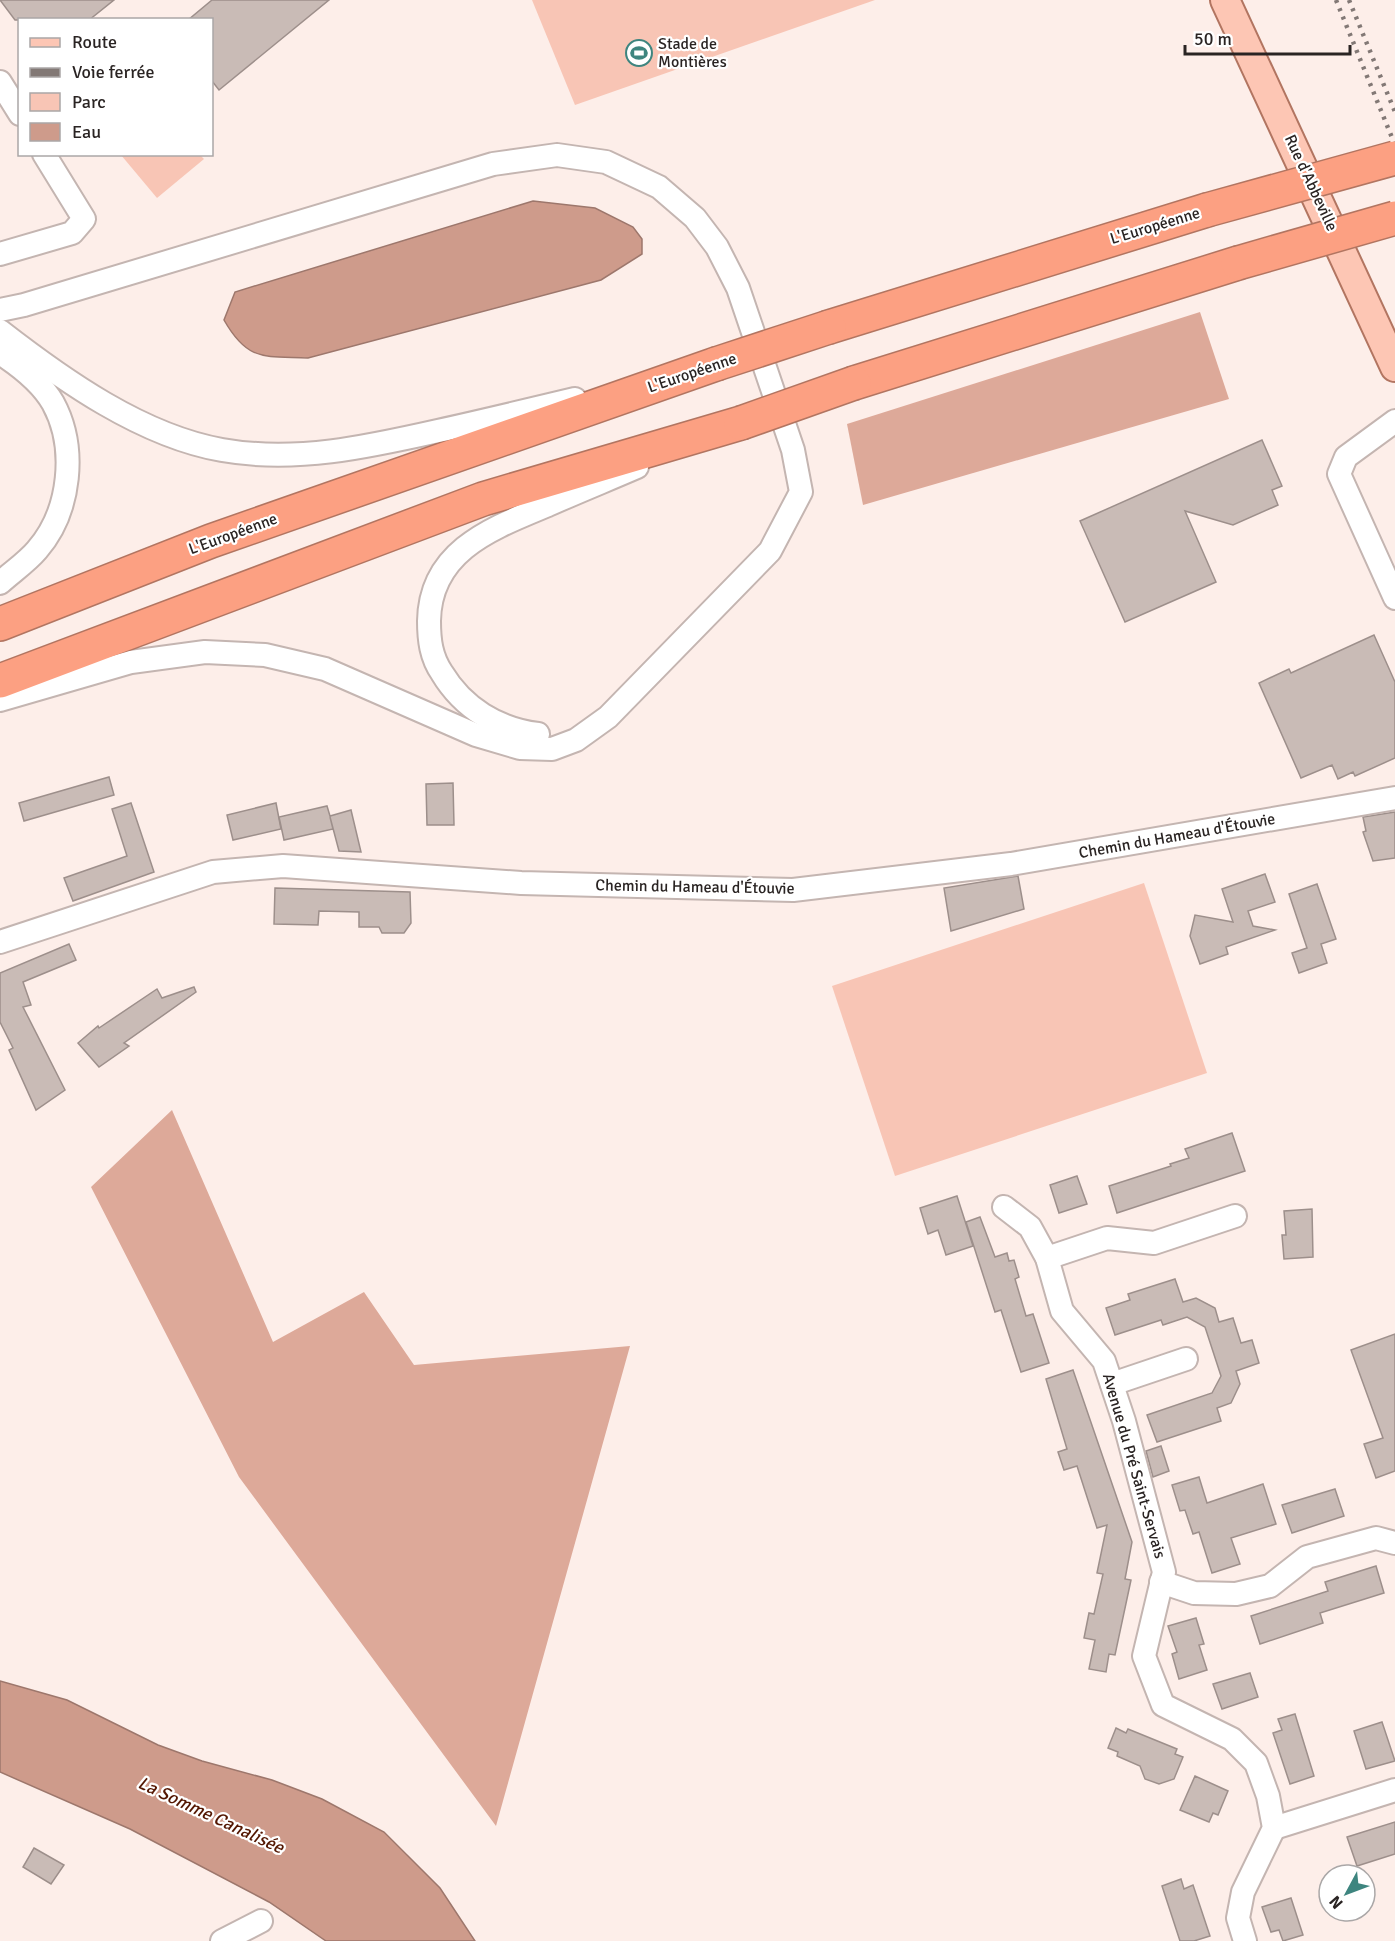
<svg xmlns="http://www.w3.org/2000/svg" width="1395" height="1941" font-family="Signika,sans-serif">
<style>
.green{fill:#f8c5b5}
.forest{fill:#dda999}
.water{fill:#ce9b8b;stroke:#9d776c;stroke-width:1.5}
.building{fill:#c9bbb6;stroke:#9d8f8b;stroke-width:1.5}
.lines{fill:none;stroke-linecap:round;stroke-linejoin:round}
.minor-casing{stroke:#c4b5b1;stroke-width:26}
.major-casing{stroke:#b27561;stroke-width:32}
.highway-casing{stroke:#b27561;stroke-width:36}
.minor{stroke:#fff;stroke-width:22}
.major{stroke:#fdc6b4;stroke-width:28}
.highway{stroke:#fca082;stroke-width:33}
.rail{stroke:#827875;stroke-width:4.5;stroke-dasharray:3 6;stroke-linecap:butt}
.highway-bridge-casing{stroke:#b27561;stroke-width:36;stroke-linecap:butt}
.highway-bridge{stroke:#fca082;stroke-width:33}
.labels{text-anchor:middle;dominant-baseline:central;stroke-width:4.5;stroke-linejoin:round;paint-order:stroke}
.poi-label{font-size:16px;fill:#2a2423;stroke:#fff;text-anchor:start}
.street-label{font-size:16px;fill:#2a2423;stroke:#fff}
.water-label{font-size:18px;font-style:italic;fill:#541702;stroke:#fff}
</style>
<rect width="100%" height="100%" fill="#fdeee9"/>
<g class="green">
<path d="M 532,0 L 875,0 L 575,105 Z"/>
<path d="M 121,155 L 200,155 L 204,159 L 157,198 Z"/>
<path d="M 1144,883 L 1207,1073 L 895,1176 L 832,986 Z"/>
</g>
<g class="forest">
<path d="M 1200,312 L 1229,399 L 863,505 L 847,424 Z"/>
<path d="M 172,1110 L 273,1342 L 364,1292 L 414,1365 L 630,1346 L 496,1826 L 239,1477 L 91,1187 Z"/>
</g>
<g class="water">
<path d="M 533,201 L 595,208 L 633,227 L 642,239 L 642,254 L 601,280 L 308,358 C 264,356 248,362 224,320 L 235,292 Z"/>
<path d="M 0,1681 L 67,1700 L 158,1745 L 202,1761 L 272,1780 L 322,1799 L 384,1832 L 440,1888 L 475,1941 L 326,1941 L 269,1902 L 130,1829 L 0,1772 Z"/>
</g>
<g class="building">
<path d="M 0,0 L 114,0 L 89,20 L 15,20 Z"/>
<path d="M 212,0 L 329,0 L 219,90 L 212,81 L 212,20 L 188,20 Z"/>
<path d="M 1262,440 L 1282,486 L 1272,490 L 1278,505 L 1233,525 L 1185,511 L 1216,582 L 1125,622 L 1080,521 Z"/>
<path d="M 1374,635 L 1395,682 L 1395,758 L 1355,776 L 1353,772 L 1338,779 L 1332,765 L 1301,778 L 1259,683 L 1289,669 L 1291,673 Z"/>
<path d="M 109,777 L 114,795 L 24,821 L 19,803 Z"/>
<path d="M 453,783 L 454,825 L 427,825 L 426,784 Z"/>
<path d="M 131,803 L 154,872 L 73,901 L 64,878 L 127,856 L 112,809 Z"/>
<path d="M 276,803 L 281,829 L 233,840 L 227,815 Z"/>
<path d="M 327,806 L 330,816 L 351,810 L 361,852 L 339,851 L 330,817 L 333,829 L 284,840 L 279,817 Z"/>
<path d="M 1395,812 L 1395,858 L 1373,861 L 1363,832 L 1366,831 L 1363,817 Z"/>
<path d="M 1265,874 L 1275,902 L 1248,911 L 1253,926 L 1275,930 L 1226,947 L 1228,954 L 1200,964 L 1190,936 L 1195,915 L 1233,922 L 1222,889 Z"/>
<path d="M 1018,876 L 1024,909 L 951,931 L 944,888 Z"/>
<path d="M 1317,884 L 1336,939 L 1321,944 L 1327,963 L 1299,973 L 1292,953 L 1307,948 L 1289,894 Z"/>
<path d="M 275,888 L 410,892 L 411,923 L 404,933 L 382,933 L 379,927 L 359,927 L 359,912 L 319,911 L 318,925 L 274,924 Z"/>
<path d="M 69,944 L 76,960 L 23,982 L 31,1005 L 23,1007 L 65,1090 L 36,1110 L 9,1050 L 13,1048 L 0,1022 L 0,973 Z"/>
<path d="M 194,987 L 196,992 L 124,1043 L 129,1046 L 99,1067 L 78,1043 L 98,1026 L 99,1028 L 157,989 L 162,998 Z"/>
<path d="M 1232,1133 L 1245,1171 L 1117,1213 L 1109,1186 L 1171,1166 L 1170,1164 L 1189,1158 L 1185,1149 Z"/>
<path d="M 1077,1176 L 1087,1204 L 1059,1213 L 1050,1185 Z"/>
<path d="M 957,1196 L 973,1246 L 946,1255 L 938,1230 L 928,1234 L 920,1208 Z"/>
<path d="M 1312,1209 L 1313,1257 L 1284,1259 L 1282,1235 L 1286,1235 L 1284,1211 Z"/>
<path d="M 980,1217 L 995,1257 L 1007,1253 L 1009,1261 L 1014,1260 L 1019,1277 L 1015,1279 L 1026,1316 L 1033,1314 L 1049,1363 L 1021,1372 L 1001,1310 L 995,1312 L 966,1222 Z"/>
<path d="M 1175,1279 L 1183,1302 L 1196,1298 L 1215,1308 L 1219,1322 L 1233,1318 L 1241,1343 L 1252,1340 L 1259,1363 L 1236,1371 L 1240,1384 L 1231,1403 L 1217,1408 L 1221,1421 L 1157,1442 L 1147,1415 L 1212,1393 L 1221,1376 L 1205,1327 L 1187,1317 L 1163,1325 L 1161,1320 L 1115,1335 L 1106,1308 L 1130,1300 L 1128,1294 Z"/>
<path d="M 1395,1334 L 1395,1471 L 1376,1478 L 1364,1444 L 1383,1438 L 1351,1350 Z"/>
<path d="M 1073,1370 L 1132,1542 L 1125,1579 L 1131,1580 L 1115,1655 L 1109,1654 L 1106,1672 L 1089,1669 L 1095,1640 L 1084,1638 L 1089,1613 L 1094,1614 L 1103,1574 L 1097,1573 L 1107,1525 L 1097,1528 L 1077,1466 L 1064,1470 L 1058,1452 L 1067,1449 L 1046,1379 Z"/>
<path d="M 1161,1446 L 1169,1471 L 1153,1477 L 1146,1451 Z"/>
<path d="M 1199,1477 L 1207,1503 L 1263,1484 L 1276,1524 L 1231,1538 L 1240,1564 L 1212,1573 L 1199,1532 L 1193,1534 L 1185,1510 L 1180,1511 L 1172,1485 Z"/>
<path d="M 1335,1489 L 1344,1516 L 1292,1533 L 1282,1505 Z"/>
<path d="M 1376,1566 L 1384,1593 L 1320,1613 L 1323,1623 L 1260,1644 L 1251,1616 L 1328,1591 L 1325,1582 Z"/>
<path d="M 1196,1618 L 1204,1644 L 1199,1645 L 1207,1670 L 1179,1679 L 1172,1654 L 1177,1652 L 1168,1626 Z"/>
<path d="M 1250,1673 L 1258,1697 L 1222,1709 L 1213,1684 Z"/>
<path d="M 1295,1714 L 1314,1776 L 1290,1784 L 1273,1733 L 1282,1730 L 1278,1719 Z"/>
<path d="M 1382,1722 L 1395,1761 L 1366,1769 L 1354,1731 Z"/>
<path d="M 1116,1728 L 1126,1733 L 1128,1729 L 1177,1749 L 1175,1754 L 1183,1757 L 1174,1779 L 1159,1784 L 1145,1779 L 1140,1766 L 1117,1756 L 1118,1752 L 1108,1748 Z"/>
<path d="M 1195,1776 L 1228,1791 L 1218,1815 L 1213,1813 L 1209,1822 L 1180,1810 Z"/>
<path d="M 1395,1822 L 1395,1854 L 1357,1866 L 1347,1837 Z"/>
<path d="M 34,1848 L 64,1865 L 51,1884 L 23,1867 Z"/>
<path d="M 1181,1879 L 1184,1889 L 1193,1885 L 1210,1936 L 1194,1941 L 1180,1941 L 1162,1886 Z"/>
<path d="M 1291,1898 L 1303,1935 L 1283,1941 L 1279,1930 L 1271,1932 L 1262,1907 Z"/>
</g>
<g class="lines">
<defs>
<g id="minor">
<path d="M 0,82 L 20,114"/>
<path d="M 0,254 L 72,233 L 84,219 L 44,154"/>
<path d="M 0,310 L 24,305 L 493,164 L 557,155 L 606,162 L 659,187 L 695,218 L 717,247 L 738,288 L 793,450 L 801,492 L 770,551 L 608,717 L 576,740 L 552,749 L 520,748 L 476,735 L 325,669 L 265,655 L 205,652 L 131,662 L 0,700"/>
<path d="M 0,331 C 63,380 142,436 222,450 C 295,463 367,447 438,431 C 483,421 529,410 575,399"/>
<path d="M 0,353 C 20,366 41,382 53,403 C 77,447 71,511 37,550 C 27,562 12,572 0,583"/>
<path d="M 1395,421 L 1346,457 L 1339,474 L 1395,598"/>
<path d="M 538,734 C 498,729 463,708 442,673 C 431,657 429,640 429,621 C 430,550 493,528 548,505 C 577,492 607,480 637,467"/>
<path d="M 0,942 L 213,872 L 283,866 L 521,883 L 793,890 L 1011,864 L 1395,798"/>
<path d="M 1004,1207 L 1030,1227 L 1047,1258 L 1062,1311 L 1104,1361 L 1124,1421 L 1164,1572 L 1144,1656 L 1163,1705 L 1232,1739 L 1256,1763 L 1268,1796 L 1274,1828 L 1243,1892 L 1238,1918 L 1245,1941"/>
<path d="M 1047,1258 L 1107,1238 L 1154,1243 L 1235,1216"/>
<path d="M 1112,1384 L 1186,1359"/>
<path d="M 1161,1582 L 1194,1593 L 1236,1594 L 1270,1586 L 1307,1557 L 1376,1538 L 1395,1543"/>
<path d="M 1274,1828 L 1395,1790"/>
<path d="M 222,1941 L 261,1921"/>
</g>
<path id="major" d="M 1225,0 L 1395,367"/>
<g id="highway">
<path d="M 829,327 L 1207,210"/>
<path d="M 854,383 L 1238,263"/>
<path d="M 0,624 L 211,541 L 716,364"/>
<path d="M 0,681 L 483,499 L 741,423"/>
</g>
</defs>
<use href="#minor" class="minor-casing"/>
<use href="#major" class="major-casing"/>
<use href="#highway" class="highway-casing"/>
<use href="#minor" class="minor"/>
<use href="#major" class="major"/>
<use href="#highway" class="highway"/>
<g class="rail">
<path d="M 1336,0 L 1395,145"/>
<path d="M 1349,0 L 1395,112"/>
</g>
<defs>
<g id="highway-bridge">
<path d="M 1207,210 L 1395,158"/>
<path d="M 1238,263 L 1395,218"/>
<path d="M 716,364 L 829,327"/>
<path d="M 741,423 L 854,383"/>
</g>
</defs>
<use href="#highway-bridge" class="highway-bridge-casing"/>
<use href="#highway-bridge" class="highway-bridge"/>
</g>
<defs>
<symbol id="stadium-ring" viewBox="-11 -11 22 22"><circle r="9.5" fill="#fff" stroke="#3e857f" stroke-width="1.5"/><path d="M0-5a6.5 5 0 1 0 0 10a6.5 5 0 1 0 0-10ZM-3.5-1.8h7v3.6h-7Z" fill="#3e857f"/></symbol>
</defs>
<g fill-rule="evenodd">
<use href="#stadium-ring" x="624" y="38" width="30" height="30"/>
</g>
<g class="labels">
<g class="poi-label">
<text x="658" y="44">Stade de<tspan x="658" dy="18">Montières</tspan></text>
</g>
<g class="street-label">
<text transform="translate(1311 183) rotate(65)">Rue d'Abbeville</text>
<text transform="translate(1155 226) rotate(-17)">L'Européenne</text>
<text transform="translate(692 373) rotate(-19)">L'Européenne</text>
<text transform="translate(233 534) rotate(-20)">L'Européenne</text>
<text transform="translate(1177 836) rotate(-10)">Chemin du Hameau d'Étouvie</text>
<text transform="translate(695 887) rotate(1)">Chemin du Hameau d'Étouvie</text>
<text transform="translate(1134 1466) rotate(74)">Avenue du Pré Saint-Servais</text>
</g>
<g class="water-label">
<text transform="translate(211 1815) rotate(25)">La Somme Canalisée</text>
</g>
</g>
<rect x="18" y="18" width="195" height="138" fill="#ffffff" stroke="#aaa7a7" stroke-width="1.5"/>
<rect x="30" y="38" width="30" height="9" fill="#fdc6b4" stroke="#aaa7a7" stroke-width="1.5"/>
<text x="72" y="48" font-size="18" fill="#2a2423">Route</text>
<rect x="30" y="68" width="30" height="9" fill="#827875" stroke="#aaa7a7" stroke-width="1.5"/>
<text x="72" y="78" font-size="18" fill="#2a2423">Voie ferrée</text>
<rect x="30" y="93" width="30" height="18" fill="#f8c5b5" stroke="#aaa7a7" stroke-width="1.5"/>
<text x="72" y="108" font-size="18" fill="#2a2423">Parc</text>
<rect x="30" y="123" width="30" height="18" fill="#ce9b8b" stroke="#aaa7a7" stroke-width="1.5"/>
<text x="72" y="138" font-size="18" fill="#2a2423">Eau</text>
<g transform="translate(1347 1893) rotate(229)"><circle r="28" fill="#ffffff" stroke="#aaa7a7" stroke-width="1.5"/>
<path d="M0-4.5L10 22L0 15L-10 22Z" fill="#3e857f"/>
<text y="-9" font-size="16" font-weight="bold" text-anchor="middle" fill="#2a2423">N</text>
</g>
<path d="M1185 45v9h165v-9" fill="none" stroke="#2a2423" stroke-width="3"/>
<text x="1194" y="45" font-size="18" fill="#2a2423" stroke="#ffffff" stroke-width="4.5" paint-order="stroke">50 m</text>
</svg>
